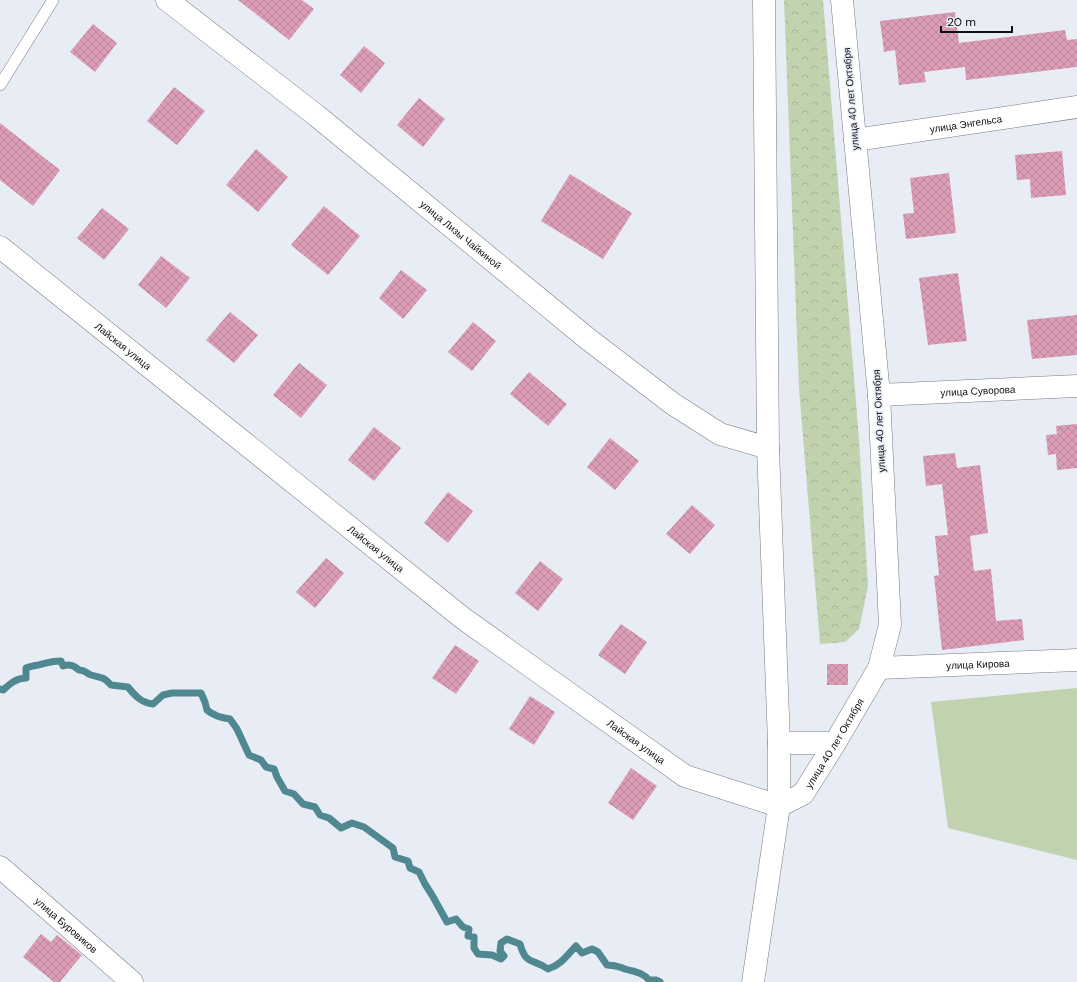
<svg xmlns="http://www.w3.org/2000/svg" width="1077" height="982" font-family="'DM Sans',sans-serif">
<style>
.forest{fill:url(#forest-crowns)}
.green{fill:#c1d2af}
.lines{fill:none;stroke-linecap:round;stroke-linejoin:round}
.stream{stroke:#4f8890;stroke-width:7}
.building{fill:url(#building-cross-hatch)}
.service-casing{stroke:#777b83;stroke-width:12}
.minor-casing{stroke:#777b83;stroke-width:23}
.primary-casing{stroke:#777b83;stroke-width:23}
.service{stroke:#fff;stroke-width:11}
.minor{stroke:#fff;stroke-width:22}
.primary{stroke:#fff;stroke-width:22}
.labels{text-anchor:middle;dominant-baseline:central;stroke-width:3;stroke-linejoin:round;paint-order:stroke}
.street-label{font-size:10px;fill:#0f1013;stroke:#e8ecf5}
</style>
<defs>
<pattern id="forest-crowns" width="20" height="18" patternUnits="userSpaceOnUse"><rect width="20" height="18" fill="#c1d2af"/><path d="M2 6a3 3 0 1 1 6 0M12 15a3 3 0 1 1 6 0" fill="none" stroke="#a5b396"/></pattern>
<pattern id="building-cross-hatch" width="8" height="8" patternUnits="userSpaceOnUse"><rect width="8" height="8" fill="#db9db5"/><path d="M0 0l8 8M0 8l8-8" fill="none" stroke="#bb869b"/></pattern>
</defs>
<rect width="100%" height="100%" fill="#e8ecf5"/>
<path class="forest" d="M 784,0 L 823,0 L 859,439 L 868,586 L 859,629 L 845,642 L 820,644 L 799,388 Z"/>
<path class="green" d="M 1077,688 L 1077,860 L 948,828 L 931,702 Z"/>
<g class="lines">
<path class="stream" d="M 0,689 L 3,690 C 10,684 16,678 26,678 L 26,668 C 33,665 36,666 42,664 C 50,662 52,661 61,661 L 63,666 C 70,664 73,665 79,670 C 86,670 85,673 91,675 C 101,678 103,676 111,685 L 128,687 C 135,696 142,703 153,704 L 163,695 L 172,693 L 201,693 L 205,702 L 207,710 C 214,716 221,718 230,719 L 237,729 L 249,755 L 261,760 L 266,767 L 274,769 L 277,777 L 285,791 L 294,794 L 303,804 L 315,807 L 320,815 L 329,818 L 341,828 L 352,823 L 364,827 L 393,848 L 395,857 L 408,861 L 410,868 L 419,872 L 425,884 L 432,895 L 447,922 L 456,919 L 463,927 L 469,929 L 468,936 L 474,937 L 474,948 L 478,954 L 492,955 L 501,959 L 504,956 L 500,951 L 501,943 L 507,939 L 520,944 C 526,966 533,958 548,969 C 561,965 567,955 576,946 L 582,953 L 592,949 L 598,952 L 607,965 C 616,965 617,966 625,969 C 635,972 642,972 649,980 L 656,980 L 660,982"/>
</g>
<g class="building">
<path d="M 238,0 L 302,0 L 314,9 L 289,40 Z"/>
<path d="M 955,12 L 959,43 L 1065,30 L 1067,40 L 1077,39 L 1077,67 L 966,80 L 965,67 L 924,72 L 926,82 L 899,85 L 895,50 L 884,52 L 880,21 Z"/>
<path d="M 93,24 L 117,43 L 95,72 L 70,52 Z"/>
<path d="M 364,46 L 385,63 L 361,93 L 340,75 Z"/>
<path d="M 174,87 L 205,111 L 177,145 L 147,121 Z"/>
<path d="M 419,98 L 445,119 L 423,147 L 397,125 Z"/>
<path d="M 0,123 L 60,170 L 33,206 L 0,180 Z"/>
<path d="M 256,149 L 288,177 L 258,212 L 226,185 Z"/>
<path d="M 1062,151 L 1066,195 L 1031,198 L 1030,179 L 1017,180 L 1015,155 Z"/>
<path d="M 949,173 L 956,233 L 906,239 L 903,214 L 914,213 L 910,178 Z"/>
<path d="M 570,174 L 632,213 L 603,259 L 541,221 Z"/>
<path d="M 324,206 L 360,236 L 328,275 L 291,245 Z"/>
<path d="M 102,208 L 129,229 L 104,260 L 77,238 Z"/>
<path d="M 161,256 L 190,278 L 166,308 L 138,285 Z"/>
<path d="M 401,270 L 427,290 L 403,319 L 379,298 Z"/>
<path d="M 958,273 L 967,341 L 928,345 L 919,278 Z"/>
<path d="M 230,312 L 258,335 L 234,363 L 206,340 Z"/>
<path d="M 1077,315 L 1077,355 L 1032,359 L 1027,320 Z"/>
<path d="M 473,322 L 496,341 L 472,371 L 448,352 Z"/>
<path d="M 299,363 L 327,385 L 301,418 L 273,395 Z"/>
<path d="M 529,372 L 567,404 L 548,426 L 510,394 Z"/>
<path d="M 1077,424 L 1077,468 L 1057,470 L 1056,454 L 1048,455 L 1046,435 L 1057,434 L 1056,426 Z"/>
<path d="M 374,427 L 401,448 L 374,481 L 348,460 Z"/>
<path d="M 610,438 L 639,461 L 615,490 L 587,467 Z"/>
<path d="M 955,453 L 957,468 L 980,465 L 988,533 L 970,536 L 974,571 L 991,569 L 996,621 L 1022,619 L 1024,640 L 942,650 L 934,576 L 939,575 L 935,536 L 948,535 L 942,484 L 926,486 L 923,456 Z"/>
<path d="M 448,492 L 473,511 L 448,543 L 424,523 Z"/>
<path d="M 692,505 L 715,525 L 690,554 L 666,534 Z"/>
<path d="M 326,558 L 344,573 L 315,608 L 296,592 Z"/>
<path d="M 540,561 L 563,579 L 538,611 L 515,593 Z"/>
<path d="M 621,624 L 647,642 L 625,674 L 598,655 Z"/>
<path d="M 455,645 L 479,661 L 456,694 L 432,678 Z"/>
<rect x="827" y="664" width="21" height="21"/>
<path d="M 530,696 L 555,712 L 534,745 L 509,729 Z"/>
<path d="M 631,768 L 657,786 L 633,820 L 608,803 Z"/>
<path d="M 41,934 L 51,942 L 57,935 L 82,955 L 60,982 L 54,982 L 23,957 Z"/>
</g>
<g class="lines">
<defs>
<path id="service" d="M 0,85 L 53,0"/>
<g id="minor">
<path id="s1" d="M 167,0 L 317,116 L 588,339 L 673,404 L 720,434 L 768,448"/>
<path id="s2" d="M 855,140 L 1077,107"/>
<path id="s3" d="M 0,247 L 464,619 L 685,776 L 779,806 L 803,794 L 835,743 L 879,668 L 890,625 L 879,395 L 842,0"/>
<path id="s4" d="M 879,395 L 1077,386"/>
<path id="s5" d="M 879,668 L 1077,660"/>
<path d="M 779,743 L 835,743"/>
<path id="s6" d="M 0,867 L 132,982"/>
</g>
<path id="primary" d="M 753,982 L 779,806 L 779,743 L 768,448 L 764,0"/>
</defs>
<use href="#service" class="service-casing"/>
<use href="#minor" class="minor-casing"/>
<use href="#primary" class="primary-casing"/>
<use href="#service" class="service"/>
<use href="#minor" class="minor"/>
<use href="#primary" class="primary"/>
</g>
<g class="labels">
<g class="street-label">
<text transform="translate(851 99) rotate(-95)">улица 40 лет Октября</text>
<text stroke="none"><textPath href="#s2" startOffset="112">улица Энгельса</textPath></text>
<text stroke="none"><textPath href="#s1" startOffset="376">улица Лизы Чайкиной</textPath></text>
<text stroke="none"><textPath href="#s3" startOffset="158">Лайская улица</textPath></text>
<text stroke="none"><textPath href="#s4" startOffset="99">улица Суворова</textPath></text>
<text transform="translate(879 421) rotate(-93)">улица 40 лет Октября</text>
<text stroke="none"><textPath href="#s3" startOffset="482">Лайская улица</textPath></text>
<text stroke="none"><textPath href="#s5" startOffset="99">улица Кирова</textPath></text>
<text stroke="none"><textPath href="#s3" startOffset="806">Лайская улица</textPath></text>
<text stroke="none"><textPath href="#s3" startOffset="1051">улица 40 лет Октября</textPath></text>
<text stroke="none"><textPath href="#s6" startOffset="88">улица Буровиков</textPath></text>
</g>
</g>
<path d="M941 26v6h71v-6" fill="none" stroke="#0f1013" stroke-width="2"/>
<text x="947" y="26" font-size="12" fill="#0f1013" stroke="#e8ecf5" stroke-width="3" paint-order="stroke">20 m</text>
</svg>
